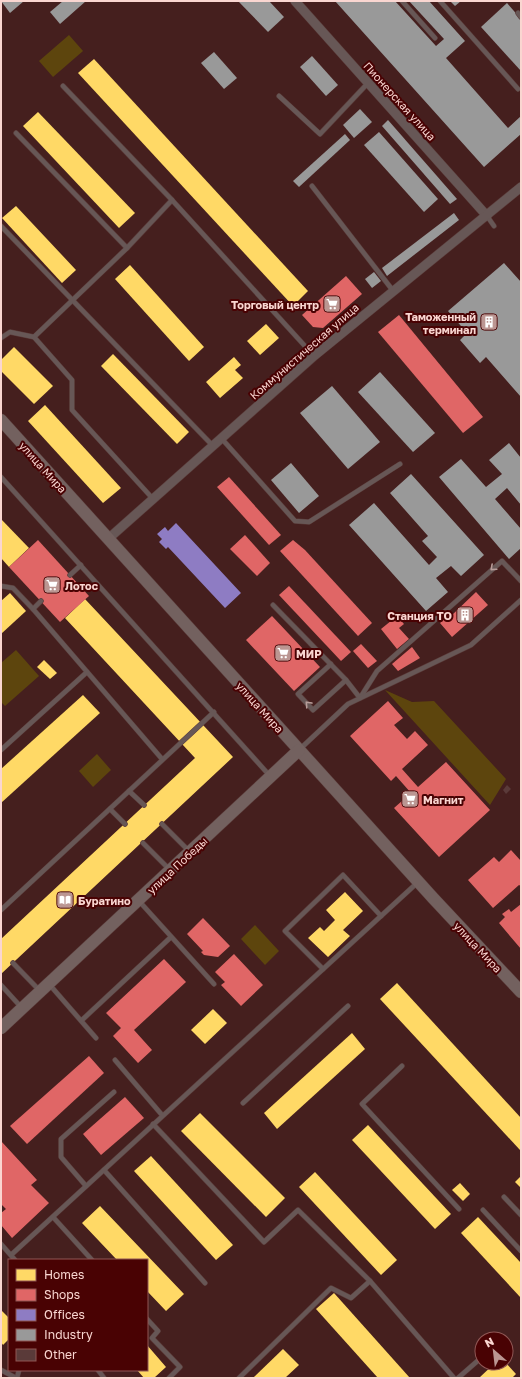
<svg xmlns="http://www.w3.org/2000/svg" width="522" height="1379" font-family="'Golos Text',sans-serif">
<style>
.green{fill:#5d450d}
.homes{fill:#ffd966}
.shops{fill:#e06666}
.offices{fill:#8e7cc3}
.industry{fill:#999}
.building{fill:#5a3a39}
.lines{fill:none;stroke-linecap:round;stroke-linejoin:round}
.lane-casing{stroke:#5b3c3a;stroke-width:5.5}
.street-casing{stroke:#5b3c3a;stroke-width:10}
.secondary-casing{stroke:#5b3c3a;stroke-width:13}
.lane{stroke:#675756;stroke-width:4.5}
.street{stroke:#675756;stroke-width:9}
.secondary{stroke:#73615f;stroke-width:12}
.oneway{stroke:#b89d9a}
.labels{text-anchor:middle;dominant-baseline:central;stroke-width:4;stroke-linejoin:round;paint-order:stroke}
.street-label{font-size:11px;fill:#fad6d1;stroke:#490203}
.poi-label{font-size:11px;font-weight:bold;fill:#fad6d1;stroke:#490203;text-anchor:start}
</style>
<rect width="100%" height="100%" fill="#451f1e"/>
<g class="green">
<path d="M 69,35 L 83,51 L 53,77 L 39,61 Z"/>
<path d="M 16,650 L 39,676 L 5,706 L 1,702 L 1,663 Z"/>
<path d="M 385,690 L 412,702 L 434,701 L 506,779 L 490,805 Z"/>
<path d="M 97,754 L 111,770 L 93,787 L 79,771 Z"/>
<path d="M 255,925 L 279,951 L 265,965 L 241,939 Z"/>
</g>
<g class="homes">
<path d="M 94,59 L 308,291 L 293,306 L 78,73 Z"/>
<path d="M 38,112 L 135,213 L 119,228 L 23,126 Z"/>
<path d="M 16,206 L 76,270 L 62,283 L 2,218 Z"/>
<path d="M 130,265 L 204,347 L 189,361 L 115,279 Z"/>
<path d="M 266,324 L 279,338 L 260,355 L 247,341 Z"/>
<path d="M 14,347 L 53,386 L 34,404 L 1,371 L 1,360 Z"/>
<path d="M 113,354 L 189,432 L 177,444 L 101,366 Z"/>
<path d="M 234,357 L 241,365 L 235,370 L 243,378 L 220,398 L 206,382 Z"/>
<path d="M 45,405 L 121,488 L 103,503 L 28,421 Z"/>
<path d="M 1,519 L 29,548 L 9,567 L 1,558 Z"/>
<path d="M 10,593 L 26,611 L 1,634 L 1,601 Z"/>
<path d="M 85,599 L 233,757 L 1,974 L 1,939 L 195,758 L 65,618 Z"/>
<path d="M 44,660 L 57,673 L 50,679 L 37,667 Z"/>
<path d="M 83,695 L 100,713 L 1,803 L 1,769 Z"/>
<path d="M 345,892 L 363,911 L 343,930 L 350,936 L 328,957 L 308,938 L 320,927 L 324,931 L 335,920 L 326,910 Z"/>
<path d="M 397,983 L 521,1118 L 520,1150 L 380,999 Z"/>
<path d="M 213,1009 L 227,1023 L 205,1044 L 191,1030 Z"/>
<path d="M 352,1033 L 365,1049 L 277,1129 L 264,1113 Z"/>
<path d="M 200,1113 L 285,1198 L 266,1217 L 181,1131 Z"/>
<path d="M 368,1125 L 451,1214 L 435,1229 L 352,1140 Z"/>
<path d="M 151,1156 L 233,1245 L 216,1260 L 134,1171 Z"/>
<path d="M 315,1172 L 397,1260 L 381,1275 L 299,1187 Z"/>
<path d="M 521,1176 L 521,1188 L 515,1182 Z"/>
<path d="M 460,1183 L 470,1194 L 463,1201 L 452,1190 Z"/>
<path d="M 100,1206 L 184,1294 L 166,1311 L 147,1291 L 147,1260 L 117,1260 L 82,1223 Z"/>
<path d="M 478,1217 L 521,1263 L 521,1298 L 461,1233 Z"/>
<path d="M 334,1293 L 410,1378 L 378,1378 L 316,1309 Z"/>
<path d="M 1,1310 L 9,1318 L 9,1339 L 3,1345 L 1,1342 Z"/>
<path d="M 147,1345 L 166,1367 L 154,1378 L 144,1378 L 137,1370 L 147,1370 Z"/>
<path d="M 283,1349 L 299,1365 L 285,1378 L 253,1378 Z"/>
<path d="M 495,1363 L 506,1363 L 516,1374 L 512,1378 L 479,1378 Z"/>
</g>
<g class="shops">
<path d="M 346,276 L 362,294 L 323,328 L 313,327 L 302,315 Z"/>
<path d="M 399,315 L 483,417 L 463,433 L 378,332 Z"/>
<path d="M 229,477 L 281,535 L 269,545 L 217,487 Z"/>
<path d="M 245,535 L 270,563 L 257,576 L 230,549 Z"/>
<path d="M 38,540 L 89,596 L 60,622 L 9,567 Z"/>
<path d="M 293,540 L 305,550 L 372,623 L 358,636 L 280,551 Z"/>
<path d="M 289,586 L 351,652 L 341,661 L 279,595 Z"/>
<path d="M 476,592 L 488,605 L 452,637 L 440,623 L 450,614 L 451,616 Z"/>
<path d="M 272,616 L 320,667 L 294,691 L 246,640 Z"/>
<path d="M 397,616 L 404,624 L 399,628 L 409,639 L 397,649 L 381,629 Z"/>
<path d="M 361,644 L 377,661 L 368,668 L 353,651 Z"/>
<path d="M 412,647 L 420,658 L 398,671 L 392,664 Z"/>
<path d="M 388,701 L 403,718 L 394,725 L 407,739 L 415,731 L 428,745 L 402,769 L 418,787 L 446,762 L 490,810 L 439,857 L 394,808 L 411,793 L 396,776 L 391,781 L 350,736 Z"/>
<path d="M 511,850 L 521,861 L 521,886 L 519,885 L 493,908 L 468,880 L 494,857 L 499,862 Z"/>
<path d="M 521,904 L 521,949 L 499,923 L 505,917 L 502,914 L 509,909 L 511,912 Z"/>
<path d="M 203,918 L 230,946 L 218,957 L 204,955 L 201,952 L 203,951 L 187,934 Z"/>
<path d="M 234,954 L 263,985 L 241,1006 L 221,985 L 225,982 L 215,972 Z"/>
<path d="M 164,959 L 186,982 L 134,1030 L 152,1050 L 138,1063 L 113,1036 L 121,1028 L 106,1013 Z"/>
<path d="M 89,1056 L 104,1073 L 27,1144 L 10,1126 Z"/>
<path d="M 125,1097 L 144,1118 L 101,1155 L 83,1134 Z"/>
<path d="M 1,1141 L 37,1180 L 31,1185 L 49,1203 L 12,1238 L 1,1225 L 1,1213 L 6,1209 L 1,1204 Z"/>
</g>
<path class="offices" d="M 176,523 L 241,593 L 225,608 L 168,547 L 166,549 L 159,542 L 162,539 L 157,534 L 165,527 L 168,531 Z"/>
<g class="industry">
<path d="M 1,1 L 24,1 L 10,13 Z"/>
<path d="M 63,1 L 86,1 L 60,24 L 50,12 Z"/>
<path d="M 238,1 L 269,1 L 284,17 L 268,32 Z"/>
<path d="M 335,1 L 395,1 L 436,46 L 444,39 L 409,1 L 429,1 L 465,41 L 446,58 L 508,128 L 521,116 L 521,134 L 484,167 Z"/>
<path d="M 450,1 L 461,1 L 455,6 Z"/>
<path d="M 507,3 L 521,19 L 521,71 L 481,27 Z"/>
<path d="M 214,52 L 237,78 L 224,89 L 201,63 Z"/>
<path d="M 312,56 L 338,85 L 326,96 L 300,67 Z"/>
<path d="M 360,109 L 372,122 L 354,138 L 343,125 Z"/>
<path d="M 388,120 L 457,199 L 450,204 L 382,126 Z"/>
<path d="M 379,132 L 438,199 L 424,212 L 364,145 Z"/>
<path d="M 345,134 L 350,140 L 299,187 L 293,181 Z"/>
<path d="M 454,213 L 459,220 L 387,276 L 382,268 Z"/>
<path d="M 504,263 L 521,282 L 521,397 L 486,357 L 480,363 L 460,340 L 467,333 L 448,311 Z"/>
<path d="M 374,272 L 381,281 L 372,288 L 365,279 Z"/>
<path d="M 380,372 L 435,433 L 413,452 L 358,392 Z"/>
<path d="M 332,386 L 380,442 L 348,469 L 300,413 Z"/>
<path d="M 509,443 L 521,458 L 521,505 L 507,488 L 495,499 L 521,529 L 521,548 L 509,559 L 439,477 L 461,459 L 486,487 L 502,474 L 489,460 Z"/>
<path d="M 291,463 L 319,496 L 299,513 L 271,480 Z"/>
<path d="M 411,474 L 484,555 L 461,576 L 451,566 L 436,578 L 448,592 L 426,611 L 349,525 L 374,503 L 429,565 L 437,557 L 422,541 L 428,536 L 390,493 Z"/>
</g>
<path class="building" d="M 507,785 L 511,789 L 506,794 L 503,790 Z"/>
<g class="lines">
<defs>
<g id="lane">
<path d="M 402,1 L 435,38"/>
<path d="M 440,1 L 518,89"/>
<path d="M 518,13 L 521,17"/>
<path d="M 63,86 L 172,200 L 314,356"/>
<path d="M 279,96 L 320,134 L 368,83"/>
<path d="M 16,133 L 127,248"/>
<path d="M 312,186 L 394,292"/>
<path d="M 487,216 L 494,226"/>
<path d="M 1,226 L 214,447"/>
<path d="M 34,337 L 127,248 L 172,200"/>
<path d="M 1,338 L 10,332 L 34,337 L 72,380 L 72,410 L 154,500"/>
<path d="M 222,439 L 295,521 L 309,522 L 400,464"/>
<path d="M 1,477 L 270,776"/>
<path d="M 70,575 L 81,565"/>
<path d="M 1,586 L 13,588 L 33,609 L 162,759"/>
<path d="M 273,605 L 346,680 L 360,698 L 377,671 L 502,561 L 521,581"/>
<path d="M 33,609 L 41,601"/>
<path d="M 331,664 L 298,694 L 313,710 L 346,680"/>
<path d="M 300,749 L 348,704 L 471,645 L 521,600"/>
<path d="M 1,750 L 87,672"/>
<path d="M 129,791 L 144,805"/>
<path d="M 110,809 L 125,824"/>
<path d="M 162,824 L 189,851"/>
<path d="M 143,843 L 170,870"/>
<path d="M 139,901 L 214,984"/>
<path d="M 1,910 L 214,712"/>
<path d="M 13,963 L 40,991"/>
<path d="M 323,969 L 285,931 L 343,875 L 381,916"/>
<path d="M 49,984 L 96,1038"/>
<path d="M 1,985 L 21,1007"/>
<path d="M 82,1020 L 171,937"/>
<path d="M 115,1060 L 162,1115"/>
<path d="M 402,1066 L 362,1104 L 459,1209"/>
<path d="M 243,1103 L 348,1006"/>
<path d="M 153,1124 L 264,1242 L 298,1210 L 370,1281 L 351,1298 L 331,1288 L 239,1378"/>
<path d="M 104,1170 L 205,1283"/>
<path d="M 86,1186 L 61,1157 L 61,1139 L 114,1092"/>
<path d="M 504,1197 L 521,1215"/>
<path d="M 483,1210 L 521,1251"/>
<path d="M 53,1217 L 92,1260"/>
<path d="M 1,1244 L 15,1260"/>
<path d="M 11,1255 L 417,883"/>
<path d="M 370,1281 L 454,1378"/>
<path d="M 147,1319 L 158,1331 L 152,1338 L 180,1367 L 169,1378"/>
<path d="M 1,1370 L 16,1378"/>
<path d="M 98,1370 L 104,1378"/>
<path d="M 17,1378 L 19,1370"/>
<path d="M 458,1378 L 482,1357"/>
</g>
<g id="street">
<path d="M 295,1 L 487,216"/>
<path d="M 108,539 L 314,356 L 521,187"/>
</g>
<g id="secondary">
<path d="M 1,420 L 433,898 L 521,992"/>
<path d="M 1,1028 L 299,750"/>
</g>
</defs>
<use href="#lane" class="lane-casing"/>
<use href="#street" class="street-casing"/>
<use href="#secondary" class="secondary-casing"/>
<use href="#lane" class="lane"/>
<use href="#street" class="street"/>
<use href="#secondary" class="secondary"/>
</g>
<defs><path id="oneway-chevron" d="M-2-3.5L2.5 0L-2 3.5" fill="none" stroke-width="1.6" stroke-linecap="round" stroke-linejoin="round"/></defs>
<g class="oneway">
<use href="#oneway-chevron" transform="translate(493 568) rotate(138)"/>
<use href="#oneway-chevron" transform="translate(308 704) rotate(-133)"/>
</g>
<defs>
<symbol id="supermarket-square" viewBox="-11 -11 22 22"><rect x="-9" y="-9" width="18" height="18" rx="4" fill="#bb9692" stroke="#490203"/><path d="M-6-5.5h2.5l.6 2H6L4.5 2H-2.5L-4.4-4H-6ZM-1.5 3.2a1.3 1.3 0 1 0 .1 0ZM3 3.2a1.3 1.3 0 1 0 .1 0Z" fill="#fff"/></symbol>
<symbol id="building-square" viewBox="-11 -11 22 22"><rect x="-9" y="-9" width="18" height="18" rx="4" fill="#bb9692" stroke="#490203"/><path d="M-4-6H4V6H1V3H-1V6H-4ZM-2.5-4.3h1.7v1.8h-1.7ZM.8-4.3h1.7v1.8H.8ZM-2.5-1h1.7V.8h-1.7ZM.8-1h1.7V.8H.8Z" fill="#fff"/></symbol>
<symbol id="library-square" viewBox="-11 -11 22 22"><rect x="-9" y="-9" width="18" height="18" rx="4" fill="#bb9692" stroke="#490203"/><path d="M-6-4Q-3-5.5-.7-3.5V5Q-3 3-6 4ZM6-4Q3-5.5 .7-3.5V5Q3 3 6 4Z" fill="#fff"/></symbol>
</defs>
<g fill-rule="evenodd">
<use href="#supermarket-square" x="322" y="294" width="20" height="20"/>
<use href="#building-square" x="479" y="312" width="20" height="20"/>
<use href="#supermarket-square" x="42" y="575" width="20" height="20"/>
<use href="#building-square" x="455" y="605" width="20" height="20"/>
<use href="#supermarket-square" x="273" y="643" width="20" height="20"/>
<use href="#supermarket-square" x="400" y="789" width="20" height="20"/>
<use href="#library-square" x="55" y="890" width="20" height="20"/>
</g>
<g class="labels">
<g class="street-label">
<text transform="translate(400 101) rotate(48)">Пионерская улица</text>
<text transform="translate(304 351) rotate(-41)">Коммунистическая улица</text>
<text transform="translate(43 467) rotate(48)">улица Мира</text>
<text transform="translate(260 707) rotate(48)">улица Мира</text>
<text transform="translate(177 865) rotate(-43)">улица Победы</text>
<text transform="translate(478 947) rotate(47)">улица Мира</text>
</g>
<g class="poi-label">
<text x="319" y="304" text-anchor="end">Торговый центр</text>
<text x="476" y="316" text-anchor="end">Таможенный<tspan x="476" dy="13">терминал</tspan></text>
<text x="65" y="585">Лотос</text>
<text x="452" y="615" text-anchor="end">Станция ТО</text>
<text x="296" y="653">МИР</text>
<text x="423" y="799">Магнит</text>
<text x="78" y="900">Буратино</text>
</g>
</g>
<rect width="522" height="1379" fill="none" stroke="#fad6d1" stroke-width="4"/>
<rect x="8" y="1259" width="140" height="112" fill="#490203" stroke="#905755"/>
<rect x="16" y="1269" width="20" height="12" fill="#ffd966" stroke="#905755"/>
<text x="44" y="1279" font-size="12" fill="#fad6d1">Homes</text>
<rect x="16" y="1289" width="20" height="12" fill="#e06666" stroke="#905755"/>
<text x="44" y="1299" font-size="12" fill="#fad6d1">Shops</text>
<rect x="16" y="1309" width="20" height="12" fill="#8e7cc3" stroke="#905755"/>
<text x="44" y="1319" font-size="12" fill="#fad6d1">Offices</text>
<rect x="16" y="1329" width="20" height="12" fill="#999999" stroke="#905755"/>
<text x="44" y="1339" font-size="12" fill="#fad6d1">Industry</text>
<rect x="16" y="1349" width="20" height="12" fill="#5a3a39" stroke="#905755"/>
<text x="44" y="1359" font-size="12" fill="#fad6d1">Other</text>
<g transform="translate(494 1351) rotate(332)"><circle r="19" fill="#490203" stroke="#905755"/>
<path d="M0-3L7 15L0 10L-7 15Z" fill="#bb9692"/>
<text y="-6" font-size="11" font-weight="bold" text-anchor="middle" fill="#fad6d1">N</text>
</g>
</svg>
